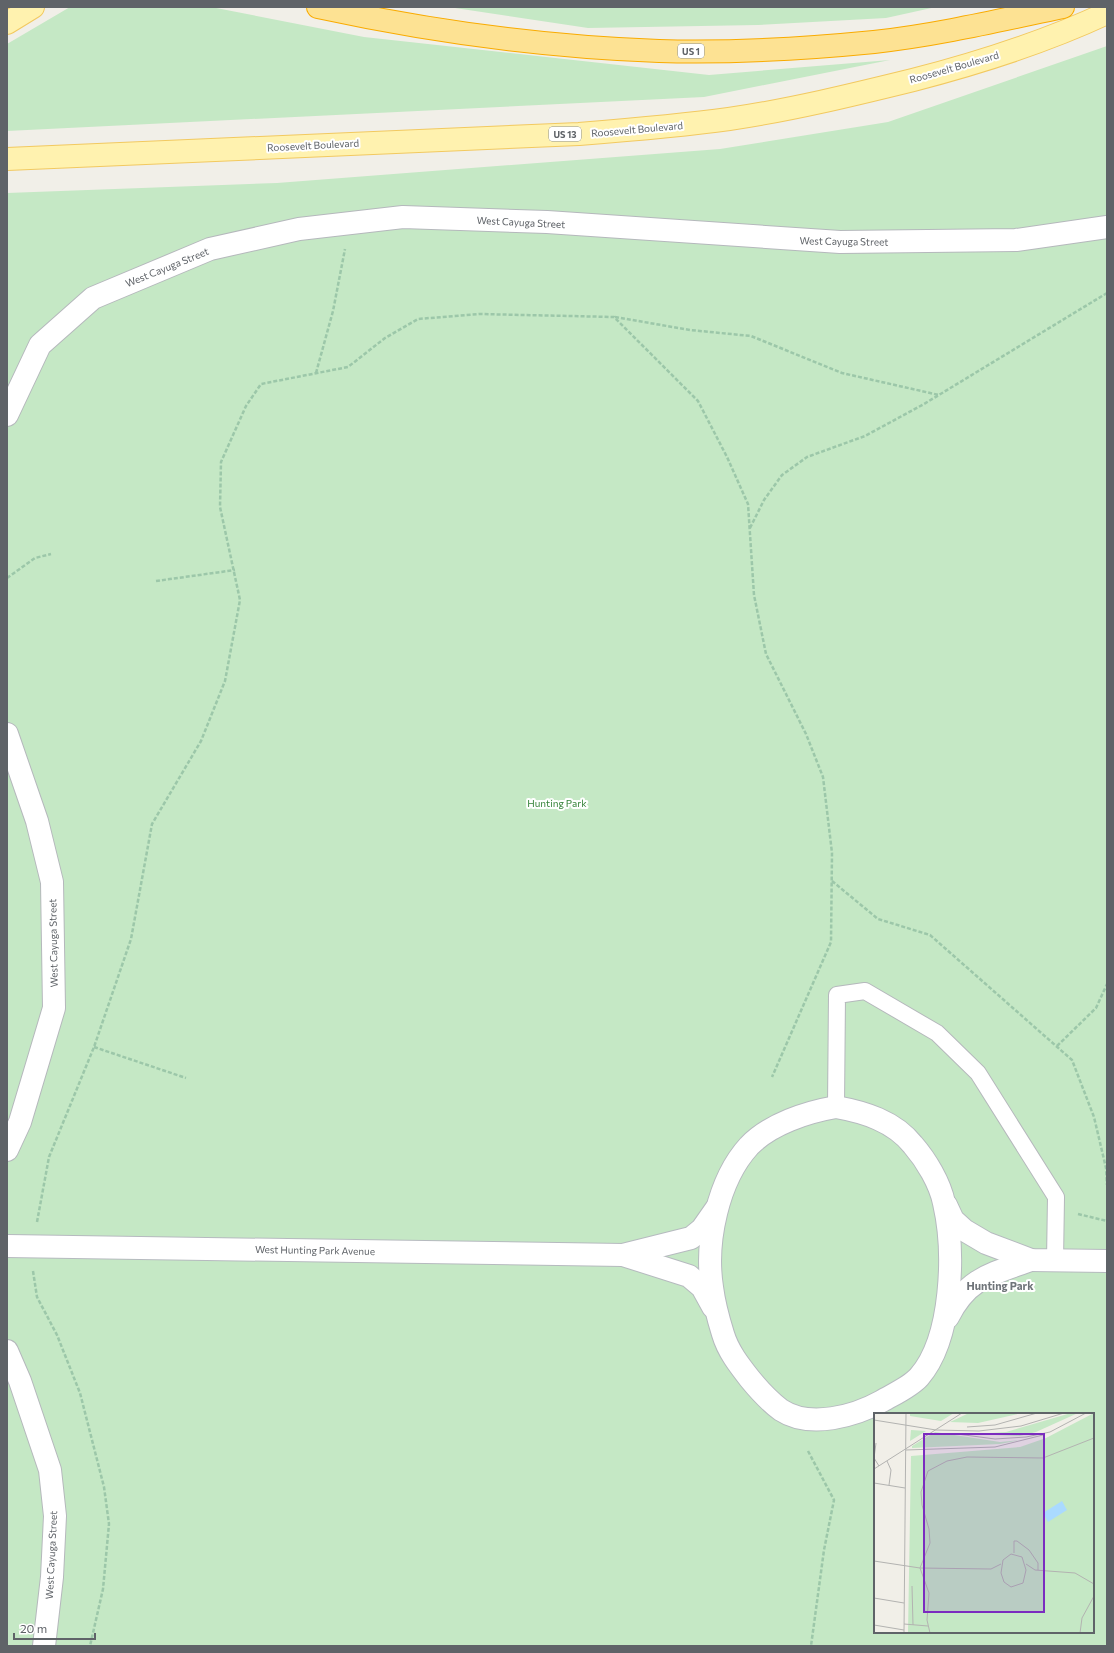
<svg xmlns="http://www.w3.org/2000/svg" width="1114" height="1653" font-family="Commissioner,sans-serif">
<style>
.green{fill:#c5e8c5;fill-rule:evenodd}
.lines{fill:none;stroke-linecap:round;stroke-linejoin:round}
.lane-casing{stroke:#b5b8bc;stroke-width:18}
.street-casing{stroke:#b5b8bc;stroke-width:24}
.secondary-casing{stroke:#b6babf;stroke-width:24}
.primary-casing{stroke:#f2c960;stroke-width:24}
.highway-casing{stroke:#f9ab00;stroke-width:24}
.path{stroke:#9cc7a9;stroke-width:2.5;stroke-dasharray:4 2;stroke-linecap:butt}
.lane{stroke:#fff;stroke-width:16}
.street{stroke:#fff;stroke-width:22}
.secondary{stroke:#fff;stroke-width:22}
.primary{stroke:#fff2af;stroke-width:22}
.highway{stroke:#fde293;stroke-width:22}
.labels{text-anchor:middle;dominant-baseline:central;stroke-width:4;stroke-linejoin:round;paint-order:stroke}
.shield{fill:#fff;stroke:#8f9295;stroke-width:1}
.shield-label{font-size:9px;font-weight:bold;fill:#5f6368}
.street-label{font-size:10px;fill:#5f6368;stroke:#fff}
.park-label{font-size:10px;fill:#348238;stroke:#fff}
.neighbourhood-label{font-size:11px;font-weight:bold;fill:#70757a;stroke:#fff}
.inset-road{fill:none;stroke:#b3b3b1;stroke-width:1}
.view{fill:#7b2cbf;fill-opacity:0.15;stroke:#7b2cbf;stroke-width:2}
.inset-edge{fill:none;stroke:#5f6368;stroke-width:2}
</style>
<rect width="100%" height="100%" fill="#f1efe8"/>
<g class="green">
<path d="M 70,7 L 211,7 L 364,37 L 709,75 L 890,60 L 704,97 L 7,131 L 7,44 Z"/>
<path d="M 467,7 L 936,7 L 886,18 L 758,25 L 588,28 L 455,8 Z"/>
<path d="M 1107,46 L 1107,1646 L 7,1646 L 7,193 L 277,183 L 720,149 L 888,122 ZM 875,1414 L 1093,1414 L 1093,1632 L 875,1632 Z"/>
</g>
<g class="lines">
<defs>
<path id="lane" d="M 836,1107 L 837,995 L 865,991 L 937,1033 L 978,1073 L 1056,1197 L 1055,1261"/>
<g id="street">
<path d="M 7,415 L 40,345 L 93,298 L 210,249 L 299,229 L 403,217 L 547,222 L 840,242 L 1016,240 L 1107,227"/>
<path d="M 7,734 L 37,821 L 52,882 L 54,1008 L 20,1122 L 7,1150"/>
<path d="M 7,1351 L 20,1381 L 50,1470 L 55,1516 L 52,1577 L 44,1646"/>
</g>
<g id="secondary">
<path d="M 836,1107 C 864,1112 894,1121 913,1145 C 926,1160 940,1183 944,1203 C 955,1251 953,1338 919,1377 C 910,1387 894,1394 882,1401 C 855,1416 810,1429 781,1410 C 769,1401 759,1390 750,1379 C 739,1365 728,1351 723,1334 C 718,1318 714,1303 712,1287 C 705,1242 718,1180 749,1146 C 770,1124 807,1112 836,1107 Z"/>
<path d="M 946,1205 L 953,1220 L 964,1230 L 986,1243 L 1031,1260 L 1107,1261"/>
<path d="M 7,1246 L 623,1255 L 691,1238 L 702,1229 L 716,1209"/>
<path d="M 623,1255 L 689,1276 L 702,1287 L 713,1307"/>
<path d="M 948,1317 C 968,1277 992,1274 1031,1260"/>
</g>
<g id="primary">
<path d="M 7,23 L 33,7"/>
<path d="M 7,159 L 579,134 C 629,130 679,126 729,119 C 791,110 852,95 913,80 C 979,63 1045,42 1107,13"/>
</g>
<path id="highway" d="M 318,7 C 429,31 544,47 659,51 C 730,53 803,49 874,42 C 938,35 1001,20 1063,7"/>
</defs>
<use href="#lane" class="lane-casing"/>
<use href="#street" class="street-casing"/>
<use href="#secondary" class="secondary-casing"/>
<use href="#primary" class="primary-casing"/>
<use href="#highway" class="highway-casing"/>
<g class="path">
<path d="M 615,317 L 690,330 L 751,336 L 842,373 L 939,395"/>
<path d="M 316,373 L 333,311 L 345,249"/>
<path d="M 750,528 L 764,500 L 782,475 L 807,457 L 865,436 L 924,404 L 1107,293"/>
<path d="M 7,578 L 35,558 L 51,554"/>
<path d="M 156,581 L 235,570"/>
<path d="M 832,881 L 878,919 L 930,935 L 1072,1060 L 1094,1117 L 1106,1168 L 1107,1185"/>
<path d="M 1057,1046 L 1096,1008 L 1107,984"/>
<path d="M 94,1047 L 186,1078"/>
<path d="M 1078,1214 L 1107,1221"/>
<path d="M 37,1222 L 49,1157 L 94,1047 L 131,939 L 152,824 L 201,741 L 225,681 L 240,600 L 220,507 L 221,462 L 246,406 L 261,384 L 348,367 L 385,338 L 418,319 L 479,314 L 614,317 L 698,401 L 727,457 L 748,504 L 754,595 L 766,654 L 806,734 L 823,777 L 832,853 L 831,942 L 772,1077"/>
<path d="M 33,1271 L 37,1297 L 57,1335 L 80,1393 L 104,1487 L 109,1524 L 103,1589 L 90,1646"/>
<path d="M 808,1451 L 834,1500 L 824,1550 L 811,1646"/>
</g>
<use href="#lane" class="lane"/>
<use href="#street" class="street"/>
<use href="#secondary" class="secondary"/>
<use href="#primary" class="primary"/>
<use href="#highway" class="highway"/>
</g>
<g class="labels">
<g class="shield">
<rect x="678" y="44" width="26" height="14" rx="3"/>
<rect x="549" y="127" width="32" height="14" rx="3"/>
</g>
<g class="shield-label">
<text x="691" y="51">US 1</text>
<text x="565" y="134">US 13</text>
</g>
<g class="street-label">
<text transform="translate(954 67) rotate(-16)">Roosevelt Boulevard</text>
<text transform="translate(637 129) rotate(-5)">Roosevelt Boulevard</text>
<text transform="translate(313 145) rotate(-3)">Roosevelt Boulevard</text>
<text transform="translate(521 222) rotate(3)">West Cayuga Street</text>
<text transform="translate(844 241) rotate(1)">West Cayuga Street</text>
<text transform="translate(167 267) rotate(-22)">West Cayuga Street</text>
<text transform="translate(53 943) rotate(-91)">West Cayuga Street</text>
<text transform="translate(315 1250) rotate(1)">West Hunting Park Avenue</text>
<text transform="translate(51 1555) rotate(-87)">West Cayuga Street</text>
</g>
<g class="park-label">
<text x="557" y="803">Hunting Park</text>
</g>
<g class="neighbourhood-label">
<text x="1000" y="1285">Hunting Park</text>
</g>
</g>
<g transform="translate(874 1413)">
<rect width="220" height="220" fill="#f1efe8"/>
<path d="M 36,0 L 80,0 L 67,8 L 36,3 ZM 95,0 L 148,0 L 104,10 L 76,9 ZM 197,0 L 204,0 L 162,19 L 146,23 L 99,21 L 132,19 ZM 220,0 L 220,220 L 34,220 L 37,43 L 146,34 L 172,25 ZM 37,17 L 52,18 L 36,28 ZM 61,19 L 126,29 L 146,27 L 126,31 L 38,35 L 38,33 Z" fill="#c5e8c5"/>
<path d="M 188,88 L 193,97 L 174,109 L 169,100 Z" fill="#aadaff"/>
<path class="inset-road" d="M 0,7 L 62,17 L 105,18 L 147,13 L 190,0M 93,14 L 121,12 L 163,0M 83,21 L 121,26 L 152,24 L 176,19 L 212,0M 2,30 L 0,45 L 5,53M 32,37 L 121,34 L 169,22M 13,48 L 17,57 L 15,72M 0,56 L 88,0M 0,70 L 31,75M 140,140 L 140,128 L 143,128 L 155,137 L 164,150 L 164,157M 137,141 L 148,144 L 152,157 L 149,170 L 137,174 L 130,169 L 127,160 L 129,147 ZM 0,148 L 46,155 L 117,156 L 127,151M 152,151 L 161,157 L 201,160 L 220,171M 38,173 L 39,212M 0,185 L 30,190M 30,211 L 54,213M 0,212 L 30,217M 30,220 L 32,0M 56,220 L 53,207 L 55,180 L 46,155 L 56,130 L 55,116 L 48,92 L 47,79 L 54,58 L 73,48 L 93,44 L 169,45 L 220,25M 206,220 L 208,205 L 220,183"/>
<path class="view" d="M 50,21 L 170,21 L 170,199 L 50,199 Z"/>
<rect width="220" height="220" class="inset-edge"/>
</g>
<rect width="1114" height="1653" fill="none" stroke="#5f6368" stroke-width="16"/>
<path d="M14 1633v6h81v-6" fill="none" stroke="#5f6368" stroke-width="2"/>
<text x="20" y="1633" font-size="12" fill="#5f6368" stroke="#ffffff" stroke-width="3" paint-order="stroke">20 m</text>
</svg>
